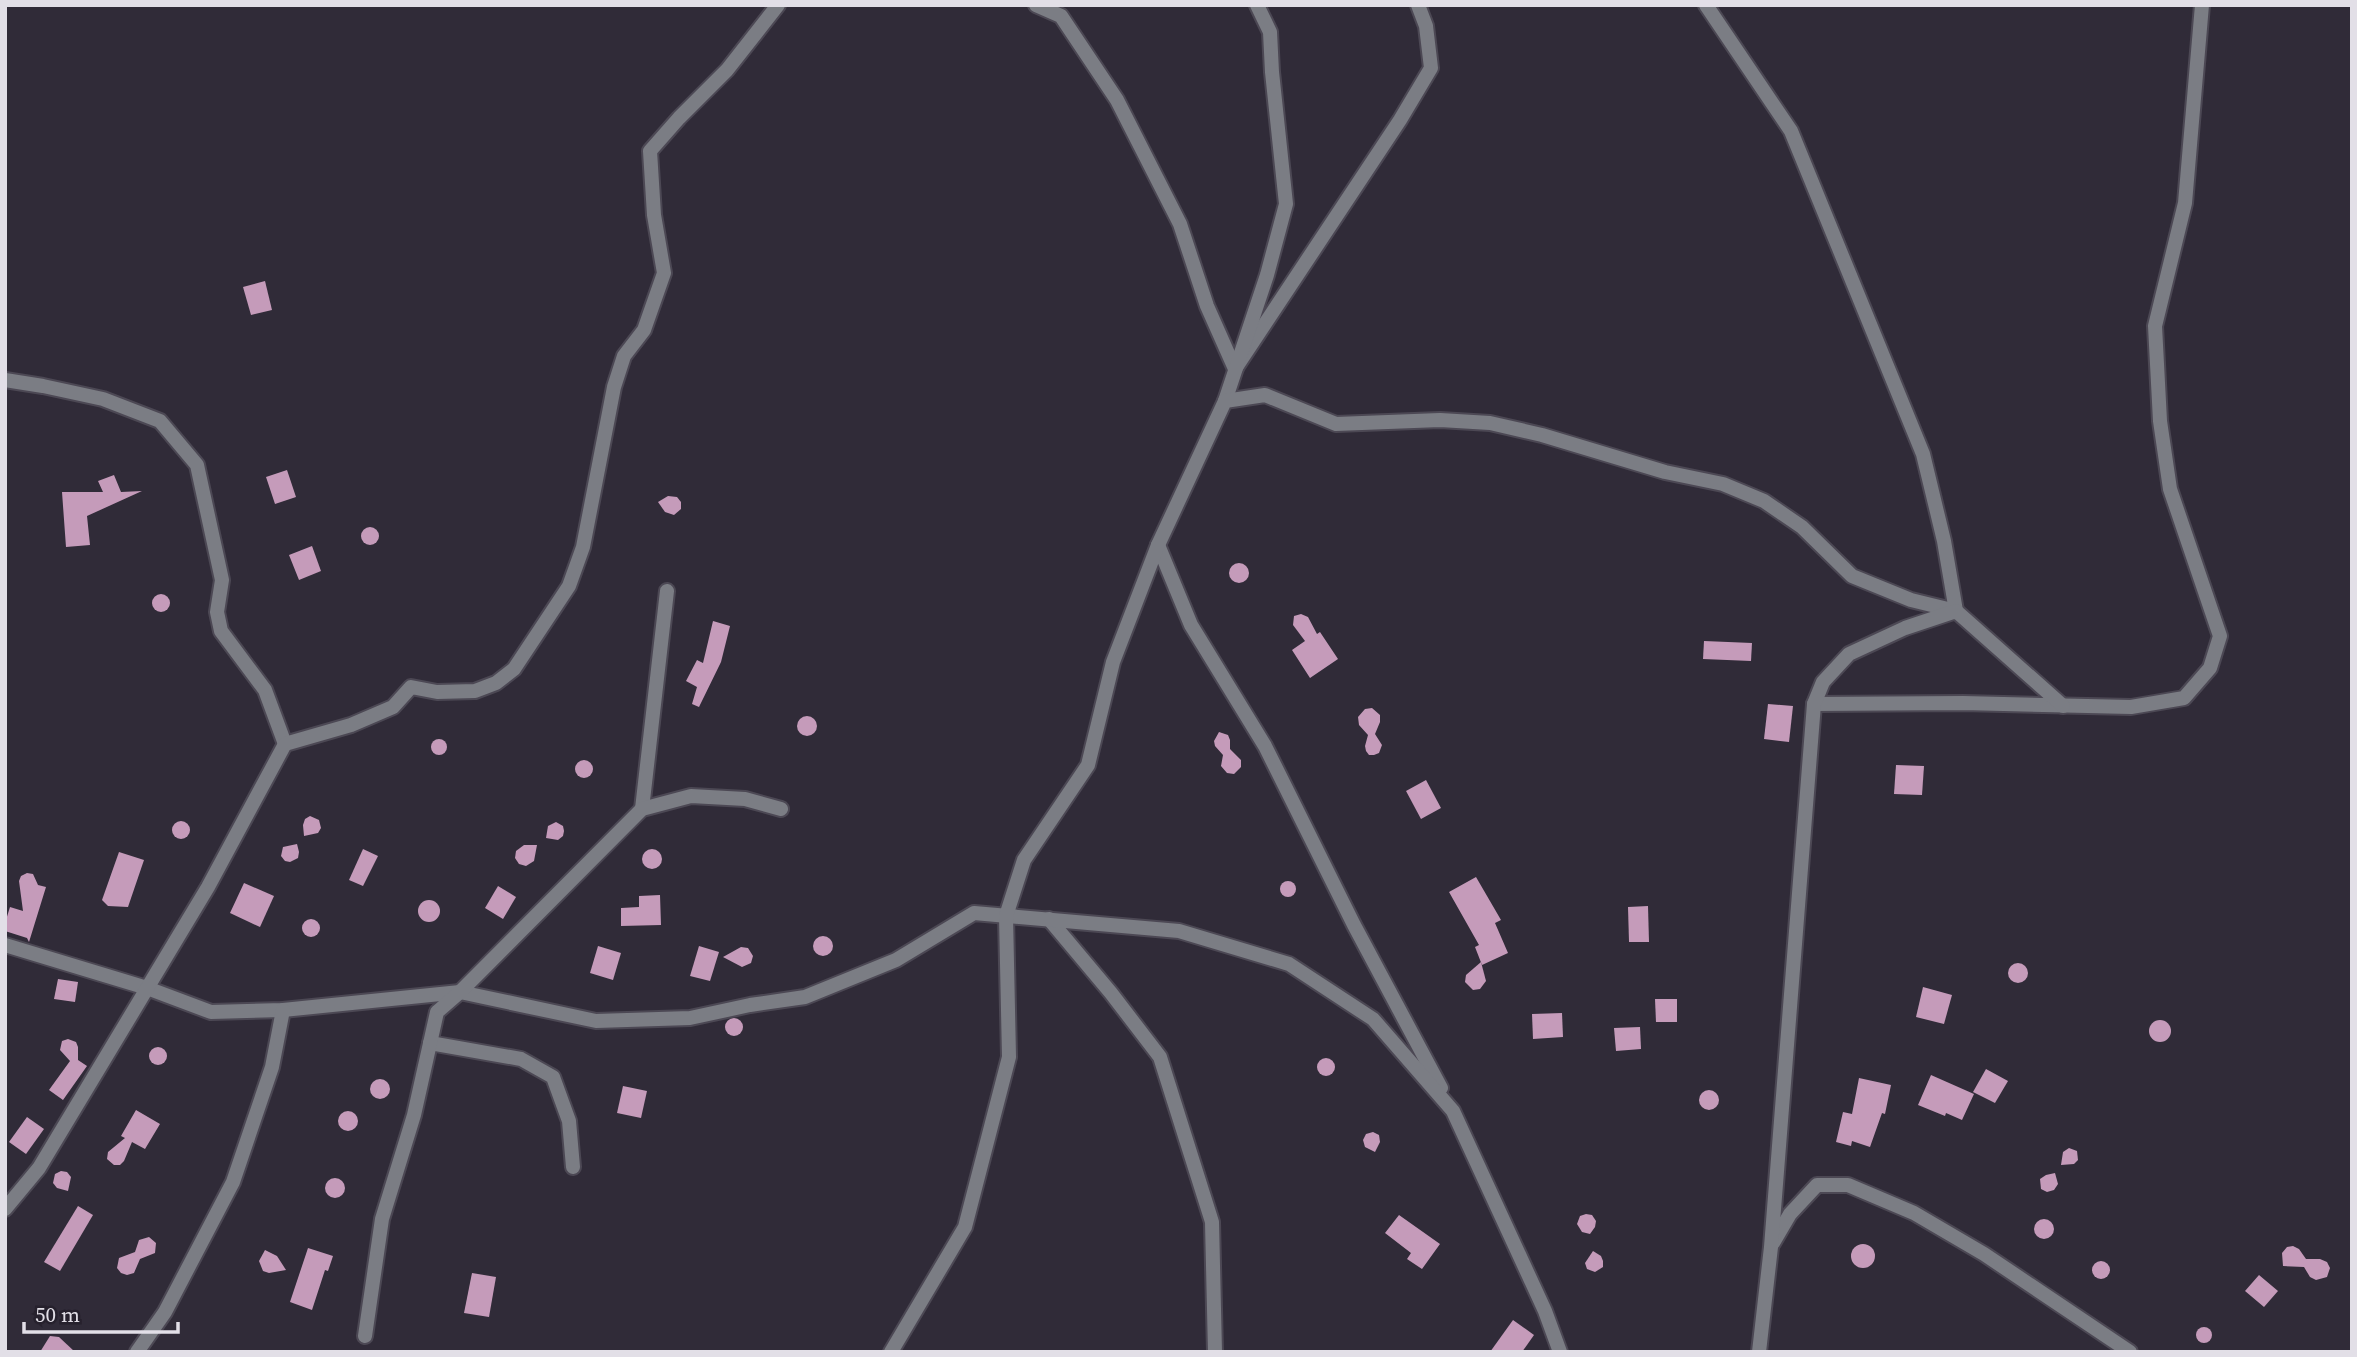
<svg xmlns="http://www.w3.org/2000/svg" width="2357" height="1357" font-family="'Source Serif 4',serif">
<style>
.building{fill:#c59bba}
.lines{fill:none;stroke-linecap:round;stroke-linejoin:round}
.street-casing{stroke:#4c4854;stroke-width:18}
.street{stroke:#7b7d84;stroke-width:14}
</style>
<rect width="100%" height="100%" fill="#302b38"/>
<g class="building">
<path d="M 265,281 L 272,310 L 251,315 L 243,287 Z"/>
<path d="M 287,470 L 296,497 L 275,504 L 266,477 Z"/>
<path d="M 114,475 L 121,492 L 142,491 L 87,516 L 90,545 L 66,547 L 62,492 L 103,492 L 98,481 Z"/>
<path d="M 668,496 L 677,497 L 681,502 L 681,509 L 674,515 L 665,512 L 658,502 Z"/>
<circle cx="370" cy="536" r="9"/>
<path d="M 312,546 L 321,571 L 299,580 L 289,555 Z"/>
<circle cx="1239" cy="573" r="10"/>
<circle cx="161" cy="603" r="9"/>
<path d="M 1301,614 L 1308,617 L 1317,634 L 1320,632 L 1338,659 L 1310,678 L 1292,650 L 1305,641 L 1293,625 L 1294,616 Z"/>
<path d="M 713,621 L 730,626 L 721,662 L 699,707 L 692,704 L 697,687 L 686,681 L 697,660 L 703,663 Z"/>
<path d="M 1704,641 L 1752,643 L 1751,661 L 1703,659 Z"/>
<path d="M 1768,704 L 1793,706 L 1789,742 L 1764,739 Z"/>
<path d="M 1372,708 L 1380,715 L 1380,722 L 1375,734 L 1382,745 L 1379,753 L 1374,755 L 1369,755 L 1366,751 L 1365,746 L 1368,735 L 1359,725 L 1358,717 L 1365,709 Z"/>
<circle cx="807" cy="726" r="10"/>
<path d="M 1219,732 L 1228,735 L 1230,740 L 1230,749 L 1241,760 L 1241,767 L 1234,774 L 1227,773 L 1221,766 L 1223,755 L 1215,746 L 1214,741 Z"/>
<circle cx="439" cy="747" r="8"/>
<circle cx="584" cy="769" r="9"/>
<path d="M 1896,765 L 1924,766 L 1922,795 L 1894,794 Z"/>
<path d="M 1426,780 L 1441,808 L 1421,819 L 1406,791 Z"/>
<path d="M 310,816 L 319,820 L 321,828 L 318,833 L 304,836 L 303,825 L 305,819 Z"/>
<circle cx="181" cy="830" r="9"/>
<path d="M 556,822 L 563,826 L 564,831 L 563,836 L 558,840 L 546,838 L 548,826 Z"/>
<path d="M 297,844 L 299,852 L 298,858 L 290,862 L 285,861 L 281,856 L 283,847 Z"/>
<path d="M 524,845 L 537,845 L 534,861 L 526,866 L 519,864 L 515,858 L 516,851 Z"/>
<circle cx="652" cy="859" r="10"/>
<path d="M 363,849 L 378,856 L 363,886 L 349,880 Z"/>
<path d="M 119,852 L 144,860 L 128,907 L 108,906 L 102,900 Z"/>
<path d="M 27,873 L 33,874 L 38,885 L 46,887 L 29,942 L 27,938 L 5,931 L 5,923 L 10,907 L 23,911 L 19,881 L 21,876 Z"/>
<path d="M 1476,877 L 1501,920 L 1495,923 L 1508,953 L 1482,965 L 1475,947 L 1479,945 L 1449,892 Z"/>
<circle cx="1288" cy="889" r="8"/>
<path d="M 244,883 L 274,896 L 260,927 L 230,913 Z"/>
<path d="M 498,886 L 516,897 L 503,919 L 485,908 Z"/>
<path d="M 660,895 L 661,925 L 621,926 L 621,908 L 639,907 L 639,896 Z"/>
<circle cx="429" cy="911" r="11"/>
<path d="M 1648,906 L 1649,942 L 1629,942 L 1628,907 Z"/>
<circle cx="311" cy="928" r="9"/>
<circle cx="823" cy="946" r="10"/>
<path d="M 598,946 L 621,953 L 613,980 L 590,973 Z"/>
<path d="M 699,946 L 719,952 L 710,981 L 690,976 Z"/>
<path d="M 741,947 L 748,948 L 753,956 L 751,963 L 742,967 L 723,957 Z"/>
<path d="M 1481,962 L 1486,981 L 1480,989 L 1473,990 L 1465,982 L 1466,975 Z"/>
<circle cx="2018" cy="973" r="10"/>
<path d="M 58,979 L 78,982 L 75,1002 L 54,999 Z"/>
<path d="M 1923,987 L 1952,995 L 1944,1024 L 1916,1017 Z"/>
<path d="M 1655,999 L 1677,999 L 1677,1022 L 1656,1022 Z"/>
<path d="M 1562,1013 L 1563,1037 L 1533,1039 L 1532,1014 Z"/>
<circle cx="734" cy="1027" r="9"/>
<circle cx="2160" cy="1031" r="11"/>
<path d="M 1640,1027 L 1641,1049 L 1616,1051 L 1614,1028 Z"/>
<path d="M 68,1039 L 76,1042 L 78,1047 L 78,1060 L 87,1066 L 63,1100 L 49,1090 L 70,1061 L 60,1050 L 62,1041 Z"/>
<circle cx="158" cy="1056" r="9"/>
<circle cx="1326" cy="1067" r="9"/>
<path d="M 1986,1069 L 2008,1081 L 1995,1103 L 1973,1092 Z"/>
<path d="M 1931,1075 L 1974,1094 L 1962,1120 L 1946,1113 L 1945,1116 L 1918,1105 Z"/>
<path d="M 1859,1078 L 1891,1085 L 1885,1114 L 1882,1113 L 1870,1147 L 1852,1141 L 1851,1146 L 1836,1142 L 1843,1112 L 1852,1114 Z"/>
<circle cx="380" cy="1089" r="10"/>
<path d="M 623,1086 L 647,1091 L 641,1118 L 617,1113 Z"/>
<circle cx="1709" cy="1100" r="10"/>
<path d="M 136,1110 L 160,1124 L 145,1149 L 132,1142 L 124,1161 L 120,1165 L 114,1165 L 107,1159 L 108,1152 L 125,1138 L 121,1136 Z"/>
<circle cx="348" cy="1121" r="10"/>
<path d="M 27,1117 L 44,1129 L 26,1154 L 9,1142 Z"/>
<path d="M 1373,1132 L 1379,1135 L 1380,1142 L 1375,1152 L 1365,1147 L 1363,1140 L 1366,1134 Z"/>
<path d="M 2069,1148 L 2077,1151 L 2078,1160 L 2074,1164 L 2061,1165 L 2063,1152 Z"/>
<path d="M 61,1171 L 67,1172 L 71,1177 L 68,1191 L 57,1188 L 53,1183 L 55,1174 Z"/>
<path d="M 2055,1173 L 2058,1184 L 2054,1190 L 2047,1192 L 2041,1189 L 2040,1179 L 2046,1175 Z"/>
<circle cx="335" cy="1188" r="10"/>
<path d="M 78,1206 L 93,1215 L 60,1271 L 44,1262 Z"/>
<path d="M 1586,1214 L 1592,1215 L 1596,1221 L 1595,1227 L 1590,1234 L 1582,1232 L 1577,1224 L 1580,1216 Z"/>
<path d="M 1399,1215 L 1440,1244 L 1422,1269 L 1407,1259 L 1411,1253 L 1385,1233 Z"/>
<circle cx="2044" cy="1229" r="10"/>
<path d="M 149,1237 L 156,1243 L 155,1253 L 140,1259 L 134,1273 L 127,1275 L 121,1273 L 117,1268 L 119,1258 L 135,1252 L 139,1240 Z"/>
<circle cx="1863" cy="1256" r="12"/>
<path d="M 2293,1246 L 2299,1249 L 2306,1259 L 2320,1259 L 2327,1262 L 2330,1268 L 2327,1277 L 2316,1280 L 2310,1277 L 2304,1267 L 2283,1266 L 2282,1253 L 2287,1247 Z"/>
<path d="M 308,1248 L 333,1256 L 328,1271 L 325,1270 L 312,1310 L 290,1302 Z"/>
<path d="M 265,1250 L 277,1256 L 286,1270 L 269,1273 L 263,1271 L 259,1261 Z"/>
<path d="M 1593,1251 L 1601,1256 L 1603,1261 L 1603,1267 L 1595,1272 L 1587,1269 L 1585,1263 Z"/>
<circle cx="2101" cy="1270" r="9"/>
<path d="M 472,1273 L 496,1277 L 489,1317 L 464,1313 Z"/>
<path d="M 2259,1275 L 2278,1291 L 2264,1307 L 2245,1291 Z"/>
<path d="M 1513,1320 L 1534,1335 L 1522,1352 L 1490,1352 Z"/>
<circle cx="2204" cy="1335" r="8"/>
<path d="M 50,1336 L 59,1337 L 75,1352 L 40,1352 Z"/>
</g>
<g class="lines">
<defs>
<g id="street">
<path d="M 1036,5 L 1061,16 L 1117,100 L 1180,224 L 1207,306 L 1235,369"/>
<path d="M 1235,369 L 1400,120 L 1431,68 L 1426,26 L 1418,5"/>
<path d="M 5,380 L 43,386 L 103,399 L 160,421 L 197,465 L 222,580 L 217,612 L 221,631 L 265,690 L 285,744"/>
<path d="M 1225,401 L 1267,275 L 1286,204 L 1272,72 L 1270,32 L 1257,5"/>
<path d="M 1158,545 L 1191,625 L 1265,746 L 1354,925 L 1441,1088"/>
<path d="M 1814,704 L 1963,703 L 2131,707 L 2184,698 L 2210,668 L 2220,636 L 2170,489 L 2160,421 L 2155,326 L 2185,203 L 2202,5"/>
<path d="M 642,809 L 667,591"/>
<path d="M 1049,919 L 1111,993 L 1160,1057 L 1212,1222 L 1215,1352"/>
<path d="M 5,945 L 147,988 L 211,1012 L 283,1010 L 460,992 L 596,1021 L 690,1018 L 750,1005 L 805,997 L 896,960 L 974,913 L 1179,931 L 1289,964 L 1373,1019 L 1453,1111 L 1545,1311 L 1560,1352"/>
<path d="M 430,1043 L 521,1059 L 553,1077 L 569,1121 L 573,1167"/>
<path d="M 5,1209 L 39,1168 L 208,887 L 285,744 L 351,725 L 393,707 L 411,687 L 437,692 L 475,691 L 496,683 L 514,669 L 569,586 L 583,547 L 614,387 L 624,356 L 644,330 L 664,273 L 654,215 L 650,151 L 679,118 L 727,70 L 778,5"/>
<path d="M 1773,1243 L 1790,1214 L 1817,1185 L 1848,1185 L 1914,1213 L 1984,1254 L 2130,1352"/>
<path d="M 365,1336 L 382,1219 L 414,1115 L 437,1012 L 460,992 L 642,809 L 691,796 L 745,799 L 781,809"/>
<path d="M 137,1352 L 165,1312 L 233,1182 L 272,1067 L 283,1010"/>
<path d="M 891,1352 L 965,1227 L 1009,1057 L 1006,916 L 1024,860 L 1088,765 L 1113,662 L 1158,545 L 1225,401 L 1265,395 L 1336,424 L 1440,420 L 1490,423 L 1542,435 L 1665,472 L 1723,484 L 1764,501 L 1802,527 L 1852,576 L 1911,600 L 1956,611 L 1944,541 L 1923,454 L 1791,131 L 1706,5"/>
<path d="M 1759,1352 L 1771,1247 L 1814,704 L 1823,682 L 1849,654 L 1905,628 L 1956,611 L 2063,706"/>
</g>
</defs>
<use href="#street" class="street-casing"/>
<use href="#street" class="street"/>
</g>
<rect width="2357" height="1357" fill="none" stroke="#e2dfe7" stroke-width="14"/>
<path d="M24 1322v10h154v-10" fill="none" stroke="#e2dfe7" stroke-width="3.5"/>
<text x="35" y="1322" font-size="21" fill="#e2dfe7" stroke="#26212d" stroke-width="5" paint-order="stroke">50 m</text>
</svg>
